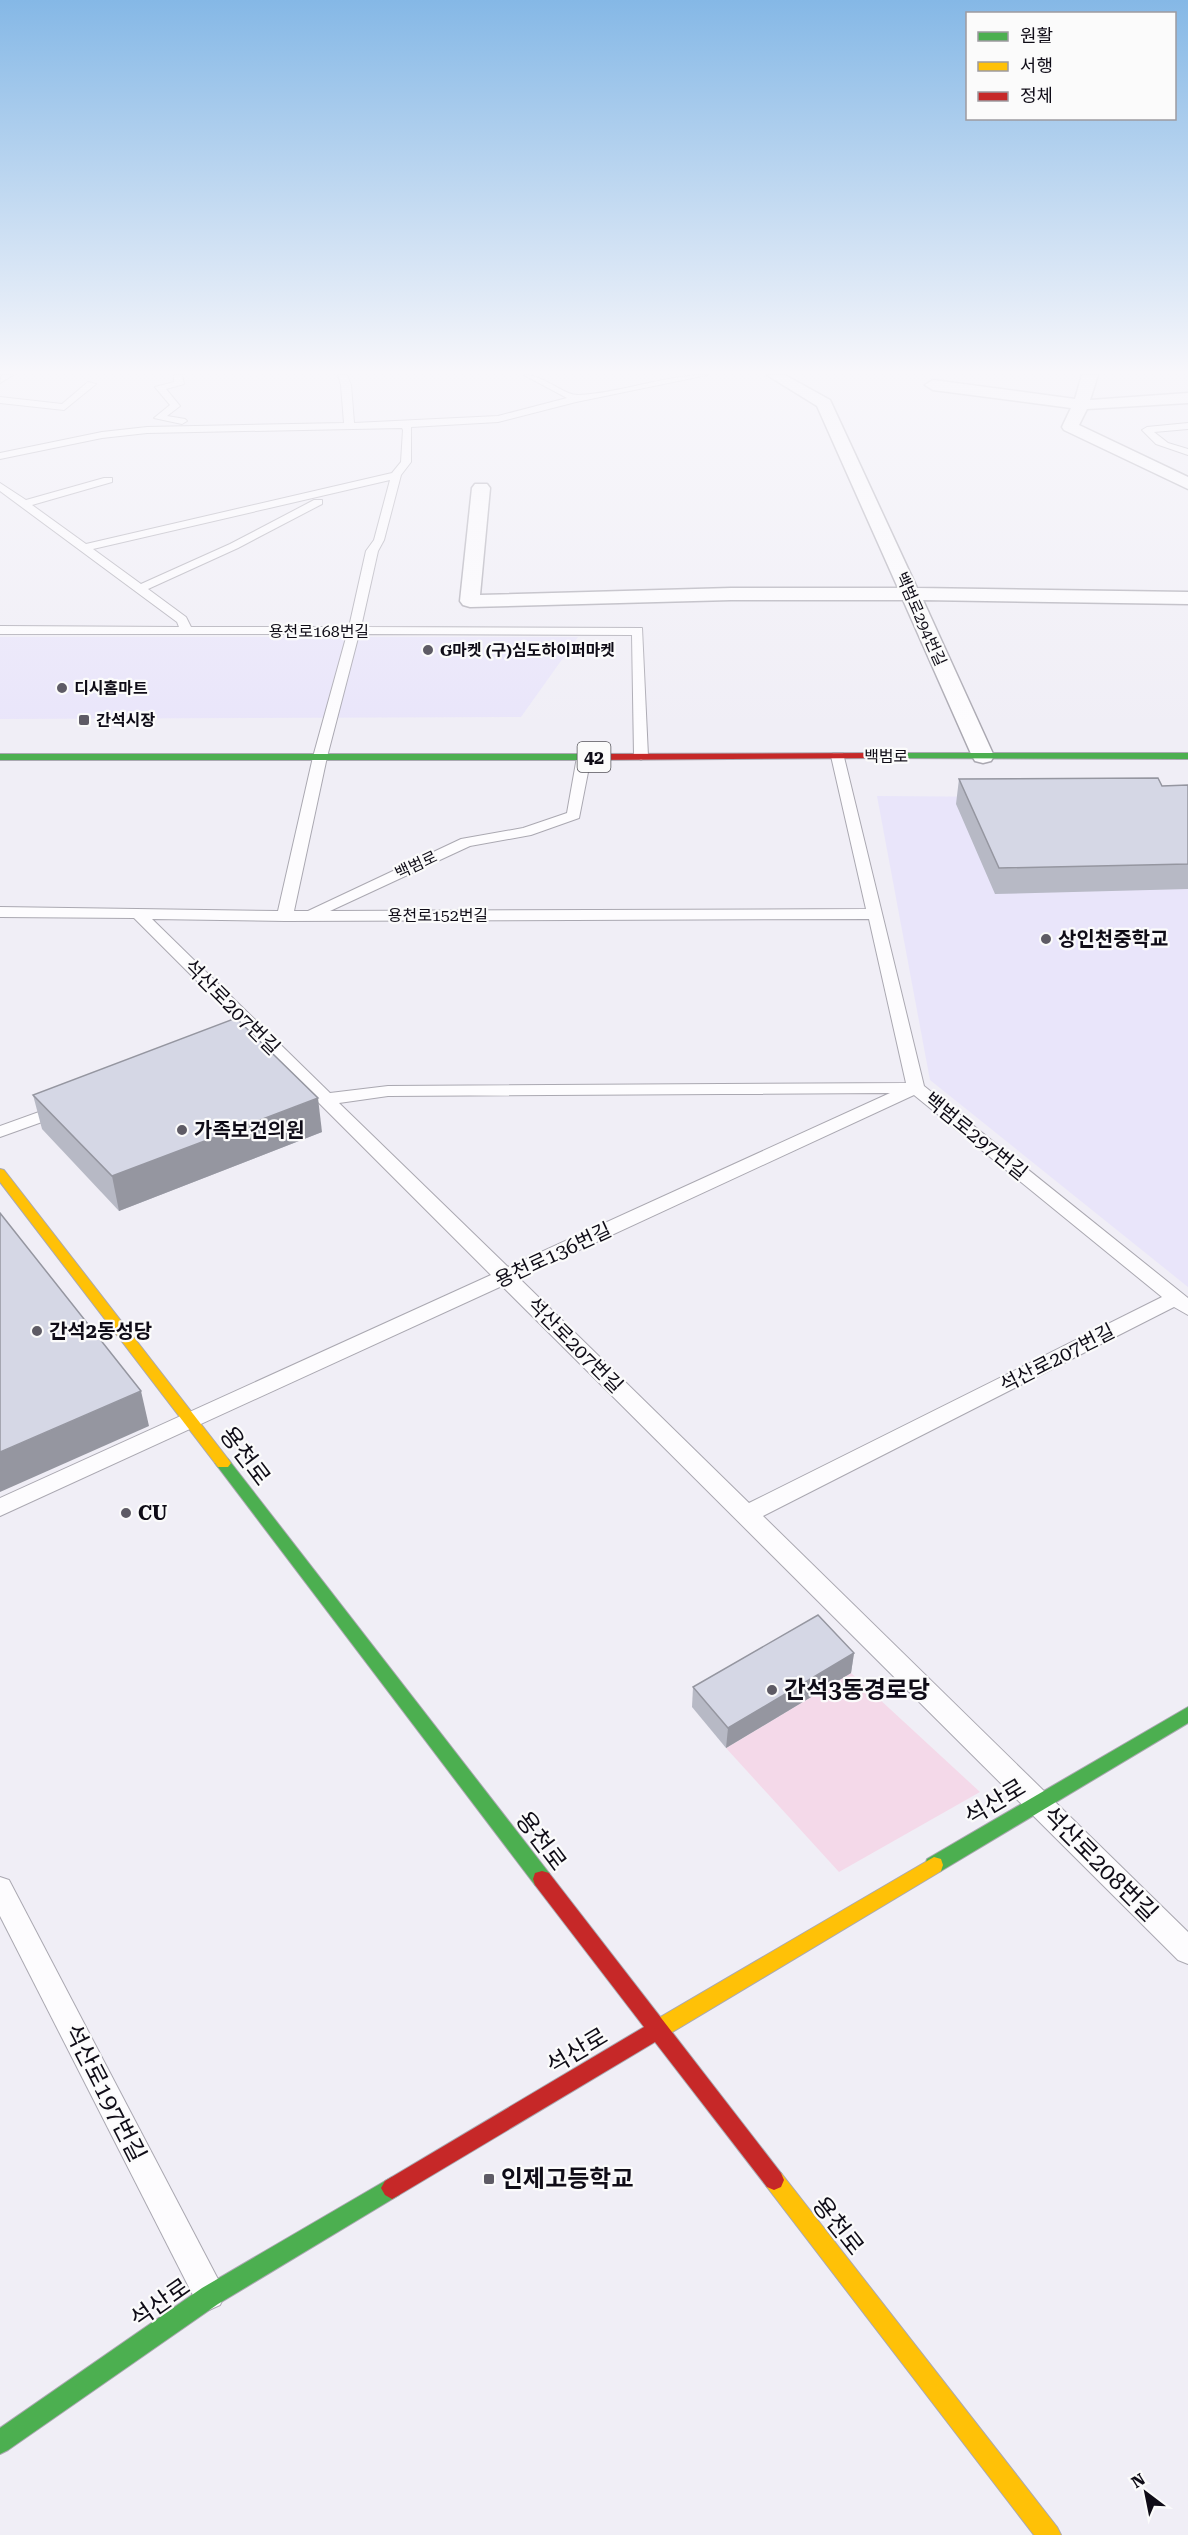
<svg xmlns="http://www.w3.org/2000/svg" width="1188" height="2535" font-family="'Roboto Serif','Noto Sans KR',serif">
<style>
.built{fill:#e9e5fa}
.green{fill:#f4d9e9}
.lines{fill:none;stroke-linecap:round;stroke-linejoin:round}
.lane-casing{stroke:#aaa8b1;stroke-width:2}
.street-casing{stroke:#aaa8b1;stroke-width:3}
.fast-casing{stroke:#aaa8b1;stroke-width:2}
.slow-casing{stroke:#aaa8b1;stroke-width:2}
.jam-casing{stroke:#aaa8b1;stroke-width:2}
.lane{fill:#fdfcfe;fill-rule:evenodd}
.street{fill:#fdfcfe;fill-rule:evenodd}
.fast{fill:#4caf50;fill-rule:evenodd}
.slow{fill:#ffc107;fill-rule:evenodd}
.jam{fill:#c62828;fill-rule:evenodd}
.wall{fill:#b7b9c5}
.shaded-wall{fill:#9596a0}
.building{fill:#d5d7e5;stroke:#9596a0;stroke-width:1.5}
.poi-dot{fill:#5e5b65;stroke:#fbfbfb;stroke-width:2}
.labels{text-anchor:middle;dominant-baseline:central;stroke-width:4.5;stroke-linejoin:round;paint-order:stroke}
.far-street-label{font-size:16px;fill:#0f0c17;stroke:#fbfbfb}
.far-poi-label{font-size:16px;font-weight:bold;fill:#0f0c17;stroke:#fbfbfb;text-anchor:start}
.shield{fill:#fbfbfb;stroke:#56545b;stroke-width:1.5}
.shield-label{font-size:18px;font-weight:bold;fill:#0f0c17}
.poi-label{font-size:20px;font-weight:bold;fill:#0f0c17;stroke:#fbfbfb;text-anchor:start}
.street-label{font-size:20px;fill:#0f0c17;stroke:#fbfbfb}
.near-street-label{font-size:24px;fill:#0f0c17;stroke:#fbfbfb}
.near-poi-label{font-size:24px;font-weight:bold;fill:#0f0c17;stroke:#fbfbfb;text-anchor:start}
</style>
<rect width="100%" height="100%" fill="#f0eef6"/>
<g class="built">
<path d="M 0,637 L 578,637 L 521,717 L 0,719 Z"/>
<path d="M 877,796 L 1188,798 L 1188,1287 L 930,1080 Z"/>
</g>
<path class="green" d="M 851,1673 L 980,1792 L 839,1872 L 726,1748 Z"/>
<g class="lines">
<defs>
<g id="lane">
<path d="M 2,375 L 13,375 L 0,383 Z"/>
<path d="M 174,375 L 182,375 L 184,384 L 166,389 L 180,406 L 167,416 L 185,419 L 187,421 L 182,424 L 154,418 L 170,405 L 155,387 L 174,382 Z"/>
<path d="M 338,375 L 347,375 L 351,385 L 354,423 L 498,416 L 567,398 L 524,375 C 545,375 564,396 579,395 C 622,393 664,375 707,375 L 576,402 L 498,422 L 411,427 L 411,462 L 401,475 L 384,540 L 378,551 L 361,627 L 642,628 L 648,756 L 641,760 L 634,756 L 632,635 L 359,634 L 327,757 L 294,911 L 308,911 L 461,839 L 523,828 L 567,813 L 577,757 L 584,753 L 591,757 L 579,818 L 531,835 L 470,846 L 330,911 L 866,909 L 831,756 L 833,753 L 843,753 L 924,1086 L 1188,1298 L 1188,1315 L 1174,1307 L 763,1516 L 1188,1932 L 1188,1964 L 1178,1960 L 502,1286 L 0,1516 L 0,1498 L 491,1275 L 134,918 L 0,917 L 0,907 L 278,911 L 313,757 L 347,634 L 0,634 L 0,626 L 179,627 L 177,622 L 0,491 L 0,483 L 26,500 L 104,478 L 112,478 L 112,482 L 32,505 L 86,544 L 392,473 L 401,462 L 403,430 L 402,428 L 147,433 L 102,438 L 0,459 L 0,453 L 102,432 L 147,427 L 344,423 L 341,385 ZM 390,480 L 374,540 L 366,551 L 349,627 L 191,627 L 186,617 L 148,589 L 238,548 L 322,504 L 322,500 L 314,500 L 230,544 L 141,584 L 93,549 ZM 152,919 L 285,921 L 869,919 L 906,1083 L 388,1086 L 330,1093 ZM 890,1093 L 508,1267 L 339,1103 L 388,1096 ZM 914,1095 L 1162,1297 L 749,1503 L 519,1278 Z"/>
<path d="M 88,382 L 96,384 L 64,410 L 0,403 L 0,397 L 62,404 Z"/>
<path d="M 1188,423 L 1188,429 L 1154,432 L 1168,443 L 1188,449 L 1188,455 L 1156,444 L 1142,430 L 1147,427 Z"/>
<path d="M 64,1103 L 70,1104 L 73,1108 L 70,1112 L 0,1137 L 0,1126 Z"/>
<path d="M 0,1877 L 9,1880 L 220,2283 L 225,2294 L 220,2305 L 209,2310 L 198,2305 L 0,1916 Z"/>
</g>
<g id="street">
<path d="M 767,375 L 785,375 L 830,400 L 917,588 L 1188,592 L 1188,604 L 923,600 L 994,756 L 991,761 L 983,763 L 975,761 L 972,756 L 903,600 L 731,600 L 470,607 L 463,605 L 460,601 L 472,488 L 475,484 L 487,484 L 490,488 L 480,595 L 731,588 L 898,588 L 817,406 Z"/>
<path d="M 1082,375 L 1098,375 L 1090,400 L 1188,393 L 1188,403 L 1087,409 L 1079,425 L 1188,477 L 1188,489 L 1064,430 L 1062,427 L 1071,408 L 933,390 L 925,385 L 933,380 L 1075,399 Z"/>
</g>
<g id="fast">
<path d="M 878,753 L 1188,753 L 1188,759 L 875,758 L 875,754 Z"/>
<path d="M 0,754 L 591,754 L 596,757 L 591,760 L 0,760 Z"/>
<path d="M 223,1457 L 228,1459 L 549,1873 L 551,1879 L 549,1885 L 542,1887 L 535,1885 L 218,1467 L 215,1463 L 218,1459 Z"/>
<path d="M 1188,1707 L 1188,1723 L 941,1871 L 934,1873 L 927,1871 L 925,1865 L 927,1859 Z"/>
<path d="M 392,2177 L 399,2181 L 403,2188 L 399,2195 L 218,2304 L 8,2450 L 0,2454 L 0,2428 L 202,2288 Z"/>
</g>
<g id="slow">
<path d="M 0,1169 L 4,1170 L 228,1459 L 231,1463 L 228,1467 L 218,1467 L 0,1182 Z"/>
<path d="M 934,1857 L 941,1859 L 943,1865 L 941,1871 L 659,2040 L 652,2042 L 645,2040 L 642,2033 L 645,2026 Z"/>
<path d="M 774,2170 L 781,2173 L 1057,2527 L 1061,2535 L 1034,2535 L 767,2187 L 764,2180 L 767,2173 Z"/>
</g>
<g id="jam">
<path d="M 878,753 L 881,754 L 881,758 L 591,760 L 586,757 L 591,754 Z"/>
<path d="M 542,1871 L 549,1873 L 781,2173 L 784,2180 L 781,2187 L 774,2190 L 767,2187 L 655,2042 L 399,2195 L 392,2199 L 385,2195 L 381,2188 L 385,2181 L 644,2027 L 535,1885 L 533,1879 L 535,1873 Z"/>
</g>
</defs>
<use href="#lane" class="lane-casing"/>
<use href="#street" class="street-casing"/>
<use href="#fast" class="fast-casing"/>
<use href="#slow" class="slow-casing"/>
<use href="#jam" class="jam-casing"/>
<use href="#lane" class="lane"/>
<use href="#street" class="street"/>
<use href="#fast" class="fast"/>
<use href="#slow" class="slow"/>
<use href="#jam" class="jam"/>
</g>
<g class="wall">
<path d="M 959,779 L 1162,786 L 1188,785 L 1188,889 L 995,894 L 956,804 Z"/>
<path d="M 33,1095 L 322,1132 L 119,1211 L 42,1129 Z"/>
<path d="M 854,1653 L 851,1673 L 726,1748 L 692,1707 L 693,1687 Z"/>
</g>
<g class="shaded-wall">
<path d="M 318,1098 L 322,1132 L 119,1211 L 112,1176 Z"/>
<path d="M 141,1391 L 149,1426 L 0,1492 L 0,1452 Z"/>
<path d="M 854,1653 L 851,1673 L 726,1748 L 728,1728 Z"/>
</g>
<g class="building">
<path d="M 1158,778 L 1162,786 L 1188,785 L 1188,864 L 999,868 L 959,779 Z"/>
<path d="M 236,1018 L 318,1098 L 112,1176 L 33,1095 Z"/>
<path d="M 0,1213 L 141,1391 L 0,1452 Z"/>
<path d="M 818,1615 L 854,1653 L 728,1728 L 693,1687 Z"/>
</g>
<linearGradient id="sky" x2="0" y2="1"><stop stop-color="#85b8e6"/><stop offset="0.51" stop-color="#f8f7fb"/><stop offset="1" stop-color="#f8f7fb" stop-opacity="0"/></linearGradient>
<rect width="1188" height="730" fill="url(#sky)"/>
<g class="poi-dot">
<circle cx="428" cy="650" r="6"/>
<circle cx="62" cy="688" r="6"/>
<rect x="78" y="714" width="12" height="12" rx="3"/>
<circle cx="1046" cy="939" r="6"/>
<circle cx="182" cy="1130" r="6"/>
<circle cx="37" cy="1331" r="6"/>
<circle cx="126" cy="1513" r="6"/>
<circle cx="772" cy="1690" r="6"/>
<rect x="483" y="2173" width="12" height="12" rx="3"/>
</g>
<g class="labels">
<g class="far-street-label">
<text transform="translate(921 619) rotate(66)">백범로294번길</text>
<text x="319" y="631">용천로168번길</text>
<text x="886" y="756">백범로</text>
<text transform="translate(416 865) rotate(-25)">백범로</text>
<text x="438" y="915">용천로152번길</text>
</g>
<g class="far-poi-label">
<text x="440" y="650">G마켓 (구)심도하이퍼마켓</text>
<text x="74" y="688">디시홈마트</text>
<text x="96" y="720">간석시장</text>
</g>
<rect class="shield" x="577.5" y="742" width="33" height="30" rx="4.5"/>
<g class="shield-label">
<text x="594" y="757">42</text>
</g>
<g class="poi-label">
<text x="1058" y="939">상인천중학교</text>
<text x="194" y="1130">가족보건의원</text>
<text x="49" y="1331">간석2동성당</text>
<text x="138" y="1513">CU</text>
</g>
<g class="street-label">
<text transform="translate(232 1007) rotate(45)">석산로207번길</text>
<text transform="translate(976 1136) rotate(39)">백범로297번길</text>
<text transform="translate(553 1255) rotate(-25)">용천로136번길</text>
<text transform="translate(575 1345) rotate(45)">석산로207번길</text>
<text transform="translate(1057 1358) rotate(-27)">석산로207번길</text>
</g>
<g class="near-street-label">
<text transform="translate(245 1456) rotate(53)">용천로</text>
<text transform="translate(995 1802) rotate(-31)">석산로</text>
<text transform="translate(541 1841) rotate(53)">용천로</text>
<text transform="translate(1100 1864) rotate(45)">석산로208번길</text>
<text transform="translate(577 2051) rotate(-31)">석산로</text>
<text transform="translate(105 2093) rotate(63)">석산로197번길</text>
<text transform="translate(838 2226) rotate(52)">용천로</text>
<text transform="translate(160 2303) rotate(-35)">석산로</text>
</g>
<g class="near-poi-label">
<text x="784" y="1690">간석3동경로당</text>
<text x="501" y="2179">인제고등학교</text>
</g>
</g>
<rect x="966" y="12" width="210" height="108" fill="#fbfbfb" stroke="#9d9ba0" stroke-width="1.5"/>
<rect x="978" y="32" width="30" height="9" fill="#4caf50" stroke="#9d9ba0" stroke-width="1.5"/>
<text x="1020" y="42" font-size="18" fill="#0f0c17">원활</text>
<rect x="978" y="62" width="30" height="9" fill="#ffc107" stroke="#9d9ba0" stroke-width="1.5"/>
<text x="1020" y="72" font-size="18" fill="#0f0c17">서행</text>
<rect x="978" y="92" width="30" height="9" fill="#c62828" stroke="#9d9ba0" stroke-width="1.5"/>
<text x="1020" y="102" font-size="18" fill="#0f0c17">정체</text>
<g transform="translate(1146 2493) rotate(328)" stroke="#fbfbfb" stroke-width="4.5" paint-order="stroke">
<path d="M0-4.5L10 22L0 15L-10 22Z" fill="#0f0c17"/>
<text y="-9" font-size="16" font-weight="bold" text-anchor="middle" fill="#0f0c17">N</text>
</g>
</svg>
